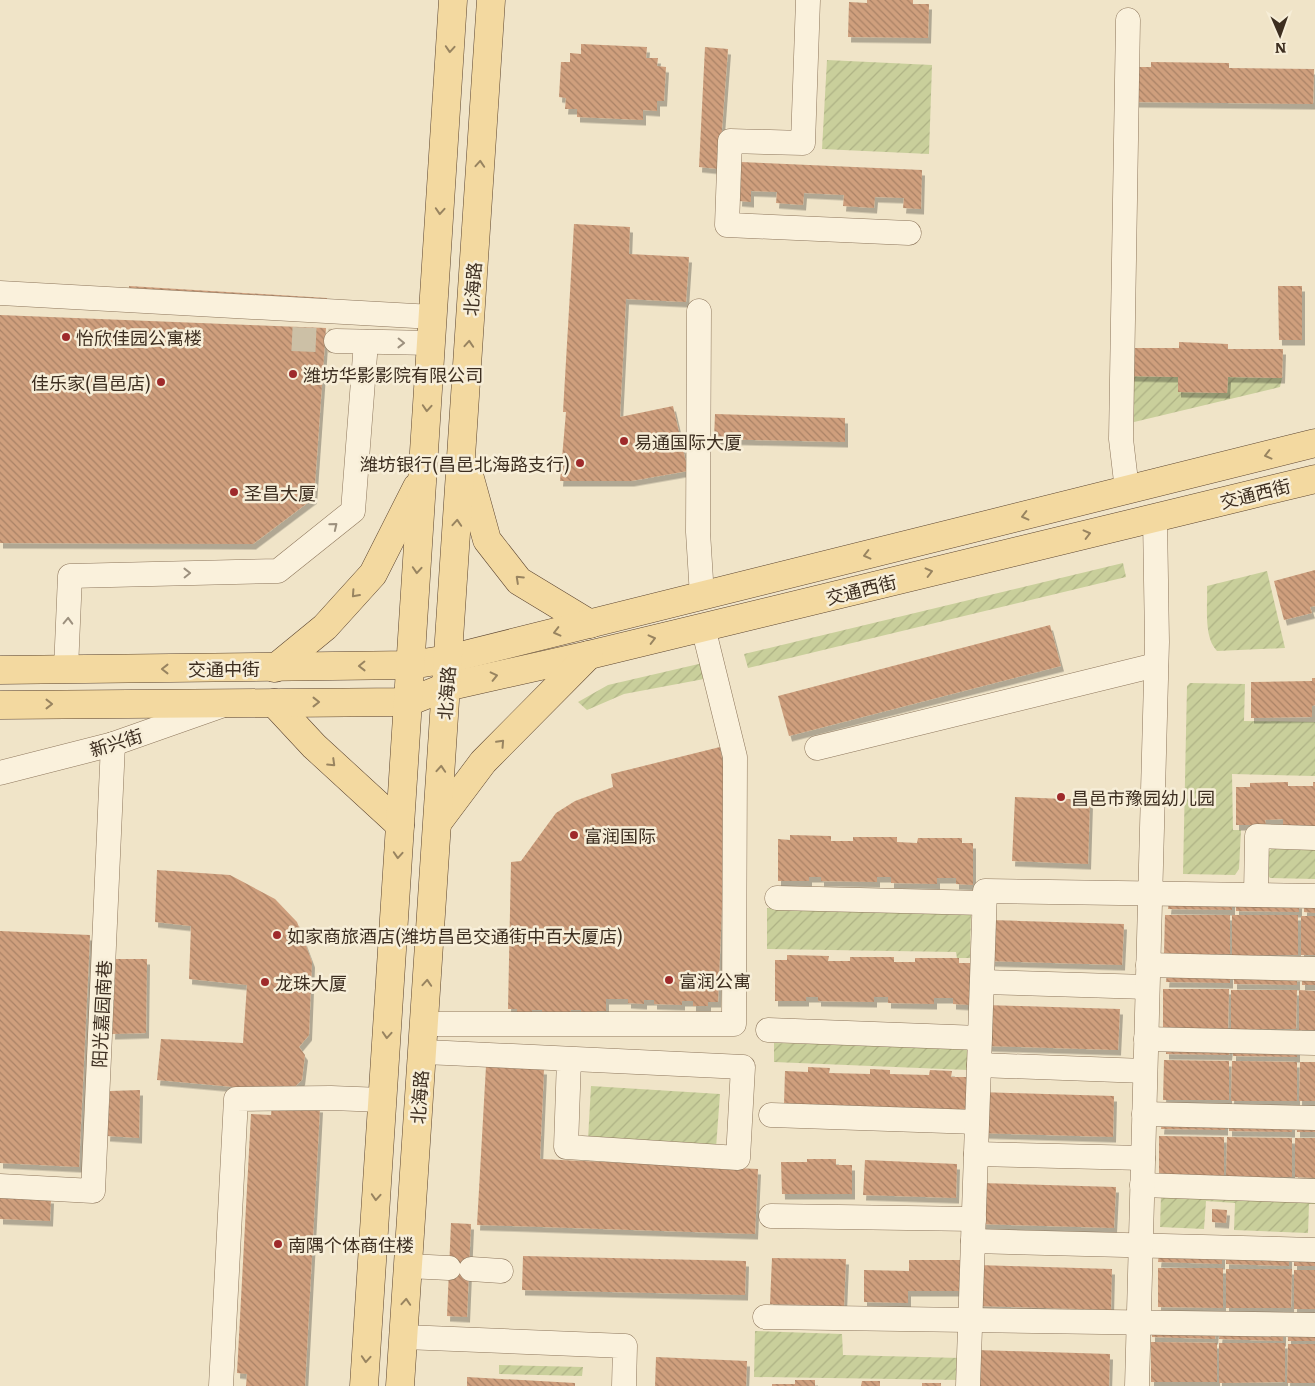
<svg xmlns="http://www.w3.org/2000/svg" width="1315" height="1386" font-family="Literata,'Noto Sans SC',serif">
<style>
.garden{fill:url(#garden-furrows)}
.building{fill:url(#building-back-hatch);filter:url(#shadow)}
.lines{fill:none;stroke-linecap:round;stroke-linejoin:round}
.minor-tunnel{stroke:#ccc0a6;stroke-width:24;stroke-dasharray:24 12;stroke-linecap:butt}
.minor-casing{stroke:#8d765c;stroke-width:25}
.major-casing{stroke:#5b4430;stroke-width:29}
.minor{stroke:#faf1dc;stroke-width:24}
.major{stroke:#f3d9a0;stroke-width:28}
.oneway{stroke:#988460}
.oneway2{stroke:#9c907e}
.poi-dot{fill:#9e2a2b;stroke:#f7eed8;stroke-width:2}
.labels{text-anchor:middle;dominant-baseline:central;stroke-width:5;stroke-linejoin:round;paint-order:stroke}
.street-label{font-size:18px;fill:#3d2e20;stroke:#f7eed8}
.poi-label{font-size:18px;fill:#3d2e20;stroke:#f7eed8;text-anchor:start}
</style>
<defs>
<pattern id="garden-furrows" width="10" height="10" patternUnits="userSpaceOnUse" patternTransform="scale(1.25)"><rect width="10" height="10" fill="#c9cf9b"/><path d="M-1 1l2-2M0 10L10 0M9 11l2-2" fill="none" stroke="#aeb285"/></pattern>
<pattern id="building-back-hatch" width="6" height="6" patternUnits="userSpaceOnUse" patternTransform="scale(1.25)"><rect width="6" height="6" fill="#cf9f7d"/><path d="M-1 5l2 2M0 0l6 6M5-1l2 2" fill="none" stroke="#a98266"/></pattern>
<filter id="shadow"><feDropShadow dx="3" dy="5.5" stdDeviation="0" flood-color="#0004"/></filter>
</defs>
<rect width="100%" height="100%" fill="#f0e4c8"/>
<g class="garden">
<path d="M 827,60 L 932,65 L 929,154 L 822,149 Z"/>
<path d="M 1128,376 L 1178,377 L 1178,392 L 1227,393 L 1228,377 L 1282,378 L 1280,387 L 1130,423 Z"/>
<path d="M 1123,563 L 1126,577 L 748,668 L 744,654 Z"/>
<path d="M 1267,571 L 1285,648 L 1217,651 C 1203,637 1208,605 1207,586 Z"/>
<path d="M 703,663 L 704,679 L 624,694 L 587,710 L 578,702 L 608,685 Z"/>
<path d="M 1190,683 L 1245,684 L 1244,721 L 1315,722 L 1315,776 L 1232,774 L 1233,830 L 1241,830 L 1239,869 L 1235,875 L 1183,874 L 1187,686 Z"/>
<path d="M 1271,849 L 1315,850 L 1315,879 L 1270,878 L 1265,871 L 1266,856 Z"/>
<path d="M 767,908 L 971,915 L 970,958 L 957,958 L 956,952 L 767,949 Z"/>
<path d="M 774,1043 L 970,1047 L 968,1070 L 774,1062 Z"/>
<path d="M 591,1086 L 720,1094 L 716,1148 L 588,1140 Z"/>
<path d="M 1161,1195 L 1315,1200 L 1315,1204 L 1309,1204 L 1308,1233 L 1234,1230 L 1235,1203 L 1206,1201 L 1204,1229 L 1160,1227 Z"/>
<path d="M 755,1331 L 842,1334 L 843,1355 L 961,1358 L 961,1380 L 754,1377 Z"/>
<path d="M 499,1365 L 583,1367 L 582,1376 L 499,1374 Z"/>
</g>
<g class="building">
<path d="M 867,0 L 913,0 L 913,4 L 929,4 L 928,38 L 848,37 L 849,2 L 867,3 Z"/>
<path d="M 581,44 L 647,47 L 646,58 L 658,58 L 657,66 L 666,67 L 664,101 L 657,101 L 657,111 L 643,110 L 643,120 L 577,117 L 577,109 L 565,109 L 566,98 L 559,97 L 561,62 L 570,62 L 570,53 L 581,54 Z"/>
<path d="M 705,47 L 728,49 L 719,169 L 699,167 Z"/>
<path d="M 1151,62 L 1229,63 L 1229,68 L 1314,69 L 1313,104 L 1132,102 L 1133,67 L 1151,67 Z"/>
<path d="M 741,162 L 922,170 L 921,209 L 903,208 L 904,198 L 875,197 L 874,208 L 843,206 L 844,195 L 804,193 L 803,205 L 776,203 L 777,192 L 751,191 L 751,202 L 739,201 Z"/>
<path d="M 574,224 L 630,227 L 629,254 L 689,257 L 686,302 L 626,299 L 620,417 L 673,406 L 688,471 L 631,481 L 560,481 L 566,412 L 563,412 Z"/>
<path d="M 129,286 L 327,298 L 327,305 L 130,294 Z"/>
<path d="M 1278,286 L 1302,286 L 1302,340 L 1279,340 Z"/>
<path d="M 0,315 L 326,328 L 314,498 L 253,544 L 0,543 Z"/>
<path d="M 1179,342 L 1228,344 L 1228,349 L 1283,349 L 1282,378 L 1228,377 L 1227,393 L 1178,392 L 1178,377 L 1128,376 L 1129,348 L 1179,348 Z"/>
<path d="M 715,414 L 845,418 L 845,442 L 714,439 Z"/>
<path d="M 1315,570 L 1315,606 L 1310,607 L 1312,613 L 1284,620 L 1274,581 Z"/>
<path d="M 1050,625 L 1061,666 L 789,736 L 778,696 Z"/>
<path d="M 1312,678 L 1315,678 L 1315,705 L 1312,706 L 1312,717 L 1251,718 L 1251,682 L 1312,681 Z"/>
<path d="M 720,747 L 727,787 L 718,1002 L 708,1002 L 708,1006 L 693,1006 L 693,1001 L 682,1001 L 682,1005 L 654,1004 L 654,1000 L 644,1000 L 644,1004 L 628,1003 L 628,999 L 606,999 L 606,1011 L 597,1011 L 597,1016 L 581,1015 L 581,1010 L 571,1010 L 570,1015 L 542,1014 L 542,1010 L 532,1010 L 532,1014 L 517,1014 L 517,1009 L 508,1009 L 511,862 L 521,861 L 556,813 L 575,801 L 613,787 L 611,774 Z"/>
<path d="M 1288,782 L 1288,786 L 1313,786 L 1313,782 L 1315,782 L 1315,827 L 1283,827 L 1283,819 L 1265,820 L 1266,825 L 1236,825 L 1236,787 L 1250,787 L 1250,783 Z"/>
<path d="M 1015,797 L 1090,800 L 1088,864 L 1012,861 Z"/>
<path d="M 790,835 L 831,836 L 831,841 L 853,841 L 853,837 L 897,837 L 897,842 L 917,843 L 918,838 L 962,838 L 962,843 L 973,843 L 973,885 L 956,884 L 956,878 L 937,878 L 937,884 L 891,883 L 891,877 L 877,877 L 877,882 L 821,881 L 821,877 L 809,877 L 809,881 L 778,881 L 778,839 L 790,840 Z"/>
<path d="M 157,870 L 230,875 L 275,899 L 297,922 L 312,962 L 309,1035 L 299,1047 L 305,1055 L 302,1080 L 289,1092 L 157,1080 L 161,1039 L 243,1043 L 247,985 L 189,979 L 191,926 L 155,922 Z"/>
<path d="M 1169,900 L 1232,901 L 1232,910 L 1168,909 Z"/>
<path d="M 1236,902 L 1299,903 L 1299,912 L 1236,911 Z"/>
<path d="M 1304,903 L 1315,903 L 1315,913 L 1304,912 Z"/>
<path d="M 1165,915 L 1230,915 L 1230,954 L 1164,954 Z"/>
<rect x="1232" y="915" width="66" height="40"/>
<rect x="1301" y="916" width="14" height="39"/>
<path d="M 989,920 L 1124,924 L 1122,965 L 987,961 Z"/>
<path d="M 0,931 L 90,935 L 79,1167 L 0,1163 Z"/>
<path d="M 787,955 L 829,956 L 828,961 L 850,961 L 850,957 L 894,957 L 894,962 L 915,962 L 915,958 L 959,958 L 959,963 L 970,963 L 970,1005 L 953,1004 L 953,998 L 934,998 L 934,1004 L 888,1003 L 888,997 L 874,997 L 874,1002 L 818,1001 L 818,997 L 806,997 L 806,1001 L 775,1001 L 775,960 L 787,960 Z"/>
<path d="M 116,959 L 147,959 L 146,1033 L 112,1034 Z"/>
<path d="M 1167,972 L 1230,974 L 1230,983 L 1166,982 Z"/>
<path d="M 1234,974 L 1297,976 L 1297,985 L 1234,984 Z"/>
<rect x="1302" y="976" width="13" height="9"/>
<path d="M 1163,989 L 1229,989 L 1228,1029 L 1163,1029 Z"/>
<path d="M 1231,990 L 1297,990 L 1296,1029 L 1231,1029 Z"/>
<path d="M 1299,990 L 1315,991 L 1315,1030 L 1299,1030 Z"/>
<path d="M 984,1005 L 1120,1009 L 1118,1050 L 983,1046 Z"/>
<path d="M 1166,1044 L 1230,1046 L 1229,1055 L 1166,1054 Z"/>
<path d="M 1233,1047 L 1297,1048 L 1297,1057 L 1233,1056 Z"/>
<path d="M 1164,1060 L 1229,1061 L 1229,1100 L 1163,1100 Z"/>
<path d="M 1232,1061 L 1297,1062 L 1297,1101 L 1231,1101 Z"/>
<path d="M 1300,1062 L 1315,1062 L 1315,1101 L 1299,1101 Z"/>
<path d="M 486,1066 L 544,1069 L 540,1159 L 758,1169 L 755,1234 L 477,1225 Z"/>
<path d="M 808,1067 L 830,1068 L 829,1073 L 870,1074 L 870,1069 L 890,1070 L 890,1074 L 929,1075 L 930,1070 L 952,1071 L 951,1077 L 969,1077 L 968,1112 L 784,1105 L 785,1071 L 808,1072 Z"/>
<path d="M 140,1090 L 139,1138 L 107,1136 L 110,1091 Z"/>
<path d="M 979,1092 L 1114,1096 L 1113,1137 L 978,1133 Z"/>
<path d="M 272,1104 L 320,1107 L 305,1386 L 246,1386 L 247,1374 L 237,1373 L 251,1114 L 271,1115 Z"/>
<path d="M 1162,1119 L 1225,1121 L 1225,1130 L 1161,1129 Z"/>
<path d="M 1229,1121 L 1292,1123 L 1292,1132 L 1229,1131 Z"/>
<rect x="1297" y="1123" width="18" height="9"/>
<path d="M 1159,1136 L 1224,1137 L 1224,1176 L 1159,1176 Z"/>
<path d="M 1227,1137 L 1292,1138 L 1292,1177 L 1226,1177 Z"/>
<path d="M 1295,1138 L 1315,1138 L 1315,1178 L 1295,1177 Z"/>
<path d="M 807,1159 L 836,1159 L 836,1165 L 852,1165 L 852,1194 L 782,1194 L 781,1162 L 807,1162 Z"/>
<path d="M 865,1160 L 957,1164 L 956,1198 L 863,1195 Z"/>
<path d="M 980,1183 L 1116,1187 L 1114,1228 L 979,1224 Z"/>
<path d="M 0,1196 L 51,1198 L 50,1221 L 0,1219 Z"/>
<path d="M 1212,1209 L 1227,1210 L 1226,1223 L 1212,1222 Z"/>
<path d="M 451,1223 L 471,1224 L 467,1317 L 447,1316 Z"/>
<path d="M 1159,1253 L 1222,1254 L 1222,1264 L 1158,1262 Z"/>
<path d="M 1226,1255 L 1289,1256 L 1289,1266 L 1226,1264 Z"/>
<path d="M 523,1256 L 746,1261 L 745,1295 L 522,1290 Z"/>
<path d="M 1294,1256 L 1315,1257 L 1315,1266 L 1294,1266 Z"/>
<path d="M 772,1258 L 846,1259 L 844,1306 L 770,1304 Z"/>
<path d="M 909,1260 L 960,1260 L 960,1291 L 908,1291 L 908,1303 L 864,1302 L 864,1270 L 909,1271 Z"/>
<path d="M 977,1265 L 1112,1269 L 1111,1310 L 976,1306 Z"/>
<path d="M 1158,1268 L 1223,1268 L 1223,1308 L 1158,1307 Z"/>
<path d="M 1226,1269 L 1292,1269 L 1291,1308 L 1226,1308 Z"/>
<rect x="1294" y="1270" width="21" height="39"/>
<path d="M 1152,1328 L 1216,1329 L 1215,1339 L 1152,1337 Z"/>
<path d="M 1220,1330 L 1283,1331 L 1283,1341 L 1219,1339 Z"/>
<path d="M 1288,1331 L 1315,1332 L 1315,1341 L 1288,1341 Z"/>
<path d="M 1151,1342 L 1217,1343 L 1217,1382 L 1151,1382 Z"/>
<path d="M 1219,1343 L 1285,1343 L 1285,1382 L 1219,1383 Z"/>
<path d="M 1288,1344 L 1315,1344 L 1315,1383 L 1287,1383 Z"/>
<path d="M 975,1350 L 1110,1354 L 1109,1386 L 974,1386 Z"/>
<path d="M 656,1357 L 747,1361 L 746,1386 L 655,1386 Z"/>
<path d="M 467,1377 L 575,1383 L 575,1386 L 467,1386 Z"/>
<path d="M 795,1380 L 815,1380 L 815,1386 L 772,1386 L 772,1384 L 795,1384 Z"/>
<path d="M 862,1381 L 880,1381 L 880,1386 L 861,1386 Z"/>
<rect x="922" y="1383" width="19" height="3"/>
</g>
<g class="lines">
<path class="minor-tunnel" d="M 292,339 L 336,341"/>
<defs>
<g id="minor">
<path d="M 808,0 L 803,143 L 730,141 L 727,225 L 909,233"/>
<path d="M 0,293 L 433,317"/>
<path d="M 699,311 L 698,532 L 702,596"/>
<path d="M 336,341 L 431,343"/>
<path d="M 1127,490 L 1121,439 L 1128,20"/>
<path d="M 66,669 L 70,576 L 278,571 L 353,511 L 366,342"/>
<path d="M 817,748 L 1156,665"/>
<path d="M 0,773 L 113,744 L 221,706"/>
<path d="M 1256,895 L 1257,836 L 1315,838"/>
<path d="M 777,898 L 984,903"/>
<path d="M 1148,965 L 1315,969"/>
<path d="M 982,982 L 1147,987"/>
<path d="M 424,1024 L 734,1024 L 735,757 L 703,627"/>
<path d="M 768,1030 L 980,1038"/>
<path d="M 1146,1039 L 1315,1043"/>
<path d="M 422,1052 L 447,1053 L 743,1067 L 738,1158 L 566,1147 L 569,1059"/>
<path d="M 979,1065 L 1145,1071"/>
<path d="M 1144,1114 L 1315,1118"/>
<path d="M 771,1115 L 977,1122"/>
<path d="M 976,1154 L 1143,1158"/>
<path d="M 1142,1185 L 1315,1191"/>
<path d="M 0,1186 L 93,1191 L 113,744"/>
<path d="M 771,1216 L 974,1219"/>
<path d="M 973,1241 L 1315,1250"/>
<path d="M 408,1266 L 449,1268"/>
<path d="M 471,1269 L 501,1271"/>
<path d="M 765,1317 L 1315,1325"/>
<path d="M 404,1337 L 625,1346 L 624,1386"/>
<path d="M 221,1386 L 236,1099 L 331,1098 L 383,1100"/>
<path d="M 968,1386 L 985,891 L 1315,896"/>
<path d="M 1137,1386 L 1157,642 L 1155,518"/>
</g>
<g id="major">
<path d="M 468,471 L 487,540 L 519,581 L 590,624"/>
<path d="M 275,668 L 325,627 L 373,574 L 417,487"/>
<path d="M 0,670 L 411,665 L 448,659 L 1315,443"/>
<path d="M 274,703 L 314,746 L 400,825"/>
<path d="M 0,705 L 408,702 L 446,687 L 589,655 L 1315,479"/>
<path d="M 438,822 L 483,762 L 589,655"/>
<path d="M 364,1386 L 453,0"/>
<path d="M 400,1386 L 491,0"/>
</g>
</defs>
<use href="#minor" class="minor-casing"/>
<use href="#major" class="major-casing"/>
<use href="#minor" class="minor"/>
<use href="#major" class="major"/>
</g>
<defs><path id="oneway-chevron" d="M-2-3.5L2.5 0L-2 3.5" fill="none" stroke-width="1.6" stroke-linecap="round" stroke-linejoin="round" transform="scale(1.25)"/></defs>
<g class="oneway">
<use href="#oneway-chevron" transform="translate(450 49) rotate(94)"/>
<use href="#oneway-chevron" transform="translate(480 164) rotate(-86)"/>
<use href="#oneway-chevron" transform="translate(440 211) rotate(94)"/>
<use href="#oneway-chevron" transform="translate(469 344) rotate(-86)"/>
<use href="#oneway-chevron" transform="translate(427 408) rotate(94)"/>
<use href="#oneway-chevron" transform="translate(1268 455) rotate(166)"/>
<use href="#oneway-chevron" transform="translate(1025 516) rotate(166)"/>
<use href="#oneway-chevron" transform="translate(457 523) rotate(-86)"/>
<use href="#oneway-chevron" transform="translate(1087 534) rotate(-14)"/>
<use href="#oneway-chevron" transform="translate(867 555) rotate(166)"/>
<use href="#oneway-chevron" transform="translate(417 570) rotate(94)"/>
<use href="#oneway-chevron" transform="translate(929 572) rotate(-14)"/>
<use href="#oneway-chevron" transform="translate(519 579) rotate(-137)"/>
<use href="#oneway-chevron" transform="translate(355 594) rotate(132)"/>
<use href="#oneway-chevron" transform="translate(557 632) rotate(166)"/>
<use href="#oneway-chevron" transform="translate(652 639) rotate(-14)"/>
<use href="#oneway-chevron" transform="translate(362 666) rotate(179)"/>
<use href="#oneway-chevron" transform="translate(165 669) rotate(180)"/>
<use href="#oneway-chevron" transform="translate(494 676) rotate(-13)"/>
<use href="#oneway-chevron" transform="translate(316 702)"/>
<use href="#oneway-chevron" transform="translate(49 704)"/>
<use href="#oneway-chevron" transform="translate(501 743) rotate(-47)"/>
<use href="#oneway-chevron" transform="translate(332 763) rotate(44)"/>
<use href="#oneway-chevron" transform="translate(441 769) rotate(-86)"/>
<use href="#oneway-chevron" transform="translate(398 855) rotate(94)"/>
<use href="#oneway-chevron" transform="translate(427 983) rotate(-86)"/>
<use href="#oneway-chevron" transform="translate(387 1035) rotate(94)"/>
<use href="#oneway-chevron" transform="translate(376 1197) rotate(94)"/>
<use href="#oneway-chevron" transform="translate(406 1302) rotate(-86)"/>
<use href="#oneway-chevron" transform="translate(366 1359) rotate(94)"/>
</g>
<g class="oneway2">
<use href="#oneway-chevron" transform="translate(401 343) rotate(1)"/>
<use href="#oneway-chevron" transform="translate(334 526) rotate(-39)"/>
<use href="#oneway-chevron" transform="translate(187 573) rotate(-1)"/>
<use href="#oneway-chevron" transform="translate(68 621) rotate(-88)"/>
</g>
<g class="poi-dot">
<circle cx="66" cy="337" r="5"/>
<circle cx="293" cy="374" r="5"/>
<circle cx="161" cy="382" r="5"/>
<circle cx="624" cy="441" r="5"/>
<circle cx="580" cy="463" r="5"/>
<circle cx="234" cy="492" r="5"/>
<circle cx="1061" cy="797" r="5"/>
<circle cx="574" cy="835" r="5"/>
<circle cx="277" cy="935" r="5"/>
<circle cx="669" cy="980" r="5"/>
<circle cx="265" cy="982" r="5"/>
<circle cx="278" cy="1244" r="5"/>
</g>
<g class="labels">
<g class="street-label">
<text transform="translate(472 289) rotate(-86)">北海路</text>
<text transform="translate(1255 493) rotate(-14)">交通西街</text>
<text transform="translate(861 589) rotate(-14)">交通西街</text>
<text x="224" y="668">交通中街</text>
<text transform="translate(446 693) rotate(-86)">北海路</text>
<text transform="translate(116 742) rotate(-17)">新兴街</text>
<text transform="translate(101 1014) rotate(-87)">阳光嘉园南巷</text>
<text transform="translate(419 1097) rotate(-86)">北海路</text>
</g>
<g class="poi-label">
<text x="76" y="337">怡欣佳园公寓楼</text>
<text x="303" y="374">潍坊华影影院有限公司</text>
<text x="151" y="382" text-anchor="end">佳乐家(昌邑店)</text>
<text x="634" y="441">易通国际大厦</text>
<text x="570" y="463" text-anchor="end">潍坊银行(昌邑北海路支行)</text>
<text x="244" y="492">圣昌大厦</text>
<text x="1071" y="797">昌邑市豫园幼儿园</text>
<text x="584" y="835">富润国际</text>
<text x="287" y="935">如家商旅酒店(潍坊昌邑交通街中百大厦店)</text>
<text x="679" y="980">富润公寓</text>
<text x="275" y="982">龙珠大厦</text>
<text x="288" y="1244">南隅个体商住楼</text>
</g>
</g>
<g transform="translate(1280 35) rotate(178)" stroke="#f7eed8" stroke-width="4" paint-order="stroke">
<path d="M0-4L9 19L0 12L-9 19Z" fill="#3d2e20"/>
<text y="-8" font-size="14" font-weight="bold" text-anchor="middle" fill="#3d2e20">N</text>
</g>
</svg>
